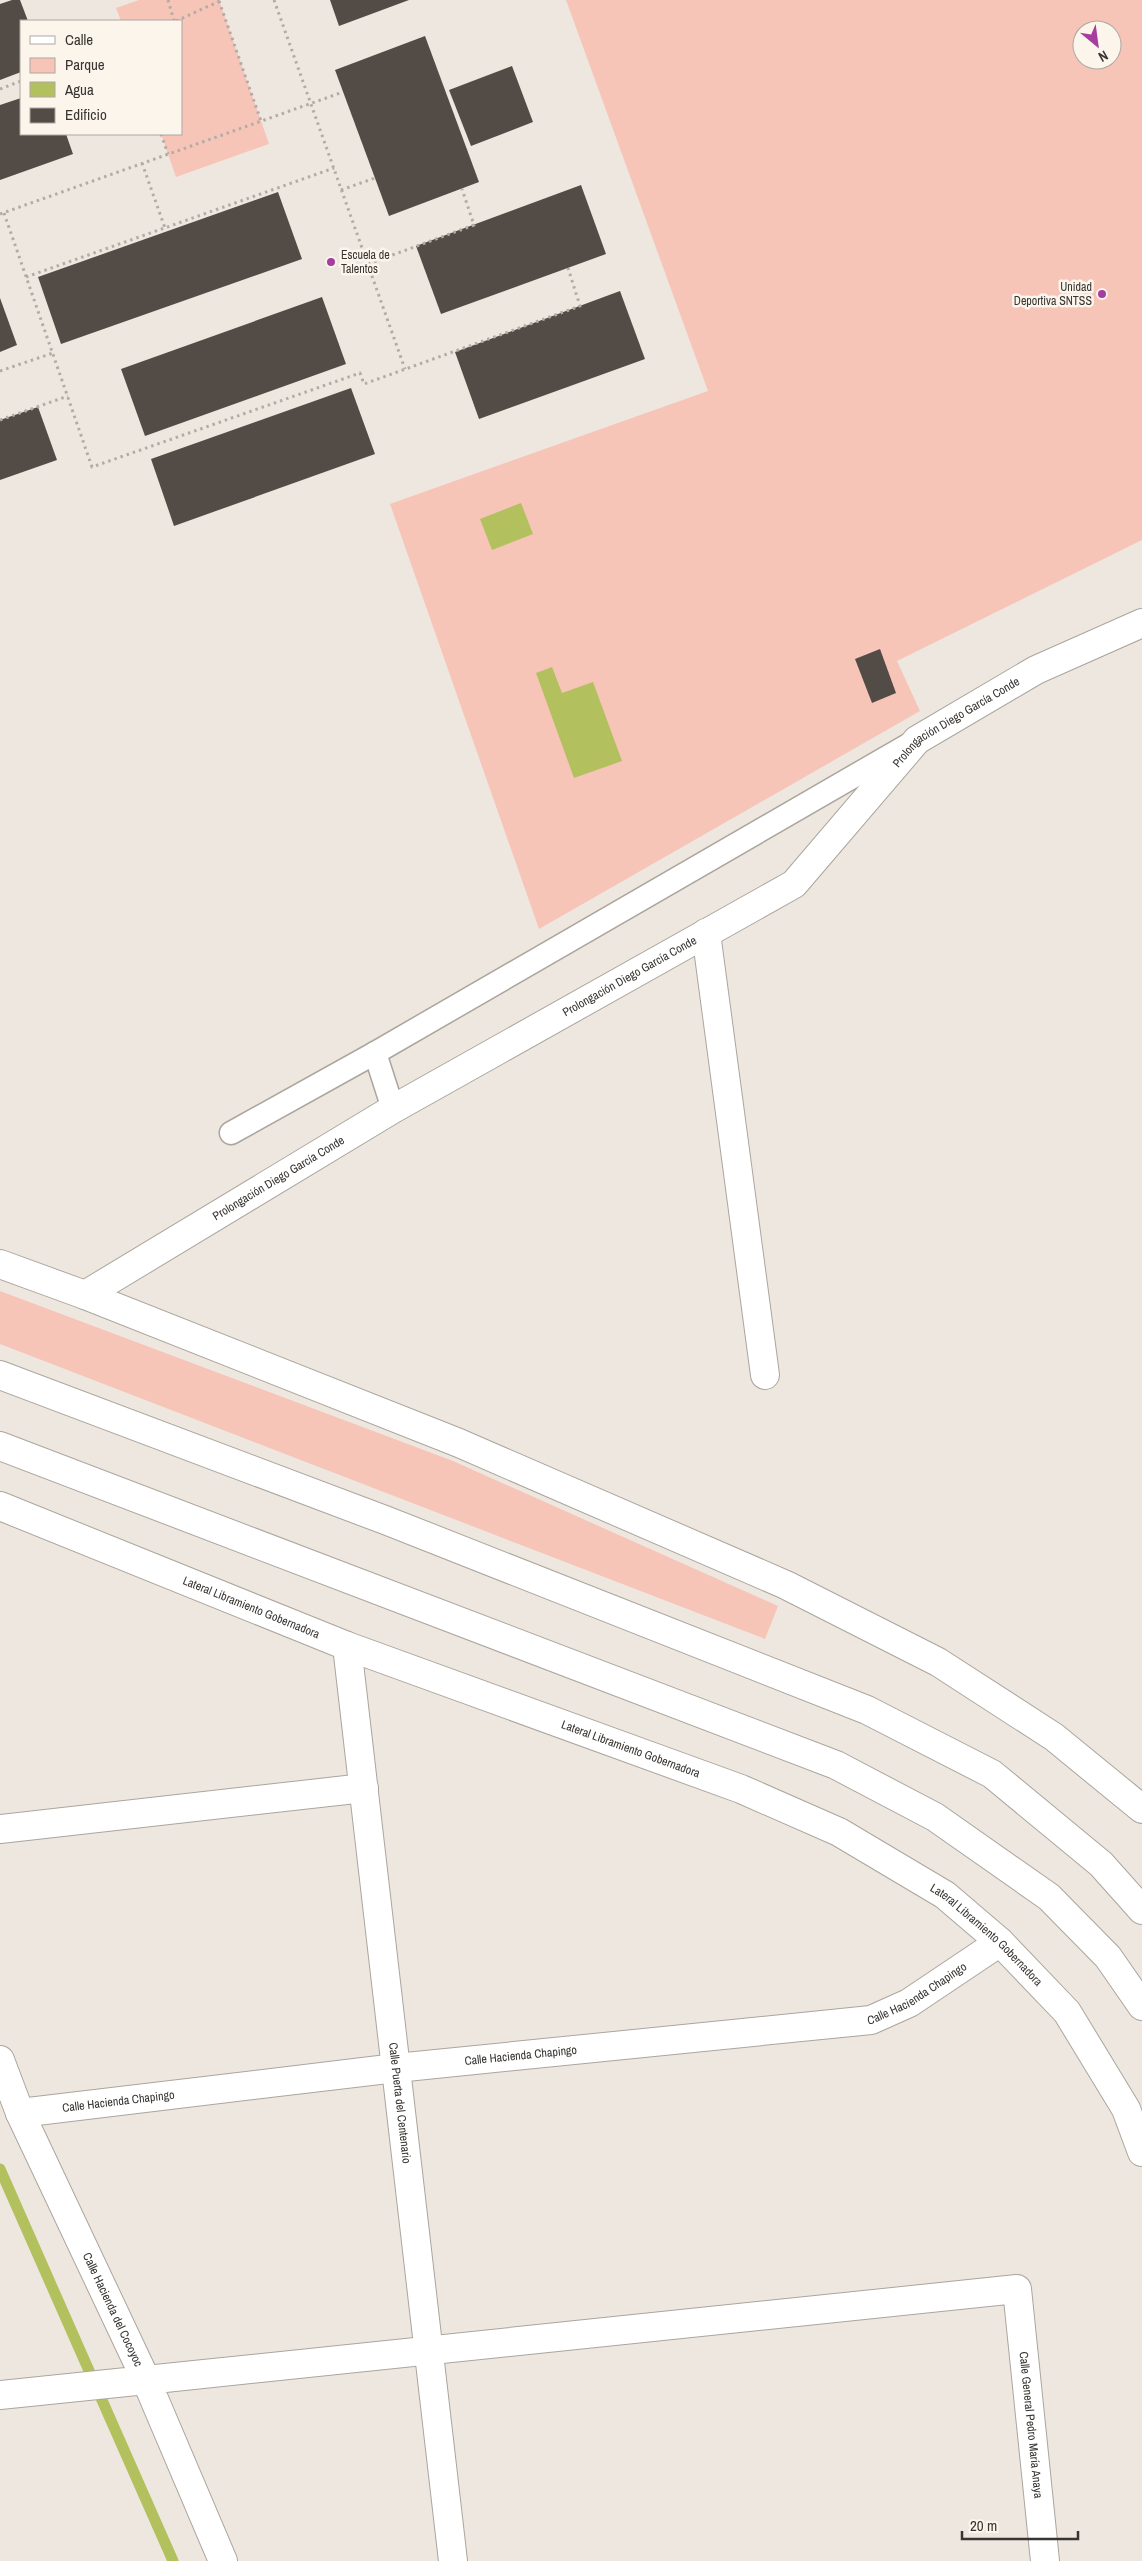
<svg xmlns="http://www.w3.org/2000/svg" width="1142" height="2561" font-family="'Archivo Narrow',sans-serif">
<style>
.green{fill:#f7c4b8;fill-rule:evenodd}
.water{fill:#b3c05e}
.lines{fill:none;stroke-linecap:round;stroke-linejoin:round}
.stream{stroke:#b3c05e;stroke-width:11}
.building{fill:#534b46}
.service-casing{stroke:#aba59d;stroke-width:25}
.minor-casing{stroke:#aba59d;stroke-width:30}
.tertiary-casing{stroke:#aba59d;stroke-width:30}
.trunk-casing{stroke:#aba59d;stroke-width:30}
.path{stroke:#b2aca6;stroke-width:3;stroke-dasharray:2.5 4;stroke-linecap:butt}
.service{stroke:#fff;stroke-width:22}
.minor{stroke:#fff;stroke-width:28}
.tertiary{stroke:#fff;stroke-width:28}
.trunk{stroke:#fff;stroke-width:28}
.poi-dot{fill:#a63d9f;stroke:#fbf5ec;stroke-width:2}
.labels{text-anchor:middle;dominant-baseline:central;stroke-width:5;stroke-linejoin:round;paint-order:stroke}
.poi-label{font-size:12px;fill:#373431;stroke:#fbf5ec;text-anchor:start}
.street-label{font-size:12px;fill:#373431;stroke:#fbf5ec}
</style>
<rect width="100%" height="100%" fill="#eee7df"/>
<g class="green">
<path d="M 139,0 L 219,0 L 269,144 L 176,177 L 161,134 L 181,134 L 181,21 L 121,21 L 116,8 Z"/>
<path d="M 566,0 L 1142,0 L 1142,540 L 897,661 L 920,711 L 539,929 L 390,504 L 708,391 ZM 1082,30 L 1112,30 L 1112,60 L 1082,60 Z"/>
<path d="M 0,1291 L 453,1461 L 778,1606 L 765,1639 L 0,1344 Z"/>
</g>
<g class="water">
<path d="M 521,503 L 533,534 L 492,550 L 480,519 Z"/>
<path d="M 552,667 L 562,693 L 593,682 L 622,761 L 574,778 L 536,673 Z"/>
</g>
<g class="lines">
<path class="stream" d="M 0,2169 L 173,2561"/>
</g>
<g class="building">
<path d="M 12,0 L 20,0 L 28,21 L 21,21 L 21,72 L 0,80 L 0,4 Z"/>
<path d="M 330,0 L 409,0 L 339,26 Z"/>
<path d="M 425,36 L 479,182 L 389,216 L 335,70 Z"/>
<path d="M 512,66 L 533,122 L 471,146 L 449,90 Z"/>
<path d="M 21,98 L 21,134 L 66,134 L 73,154 L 0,180 L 0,105 Z"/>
<path d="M 581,185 L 606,254 L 441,314 L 416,246 Z"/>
<path d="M 278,192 L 302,259 L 61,344 L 38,277 Z"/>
<path d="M 620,291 L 645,359 L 479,419 L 455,352 Z"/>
<path d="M 322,297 L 346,364 L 145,436 L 121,369 Z"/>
<path d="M 0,298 L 17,345 L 0,352 Z"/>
<path d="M 351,388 L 375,454 L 174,526 L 151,459 Z"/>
<path d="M 38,407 L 57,460 L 0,480 L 0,420 Z"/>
<path d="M 880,649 L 896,693 L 872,703 L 855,659 Z"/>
</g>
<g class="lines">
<defs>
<g id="service">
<path d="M 375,1053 L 393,1109"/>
<path d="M 231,1133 L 375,1053 L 908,745"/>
</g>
<g id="minor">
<path d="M 706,933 L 765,1375"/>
<path id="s1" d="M 85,1295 L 393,1109 L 794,884 L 917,740 L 1036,670 L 1142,623"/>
<path id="s2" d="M 347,1646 L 453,2561"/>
<path d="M 0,1829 L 364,1788"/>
<path id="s3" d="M 20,2113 L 396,2068 L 871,2020 L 909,2003 L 1000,1942"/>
<path id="s4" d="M 223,2561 L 146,2380 L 1017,2289 L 1045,2561"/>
</g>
<g id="tertiary">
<path d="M 0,1264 L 85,1295 L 459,1443 L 786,1585 L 938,1662 L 1054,1737 L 1142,1809"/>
<path id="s5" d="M 0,1506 L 347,1646 L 741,1789 L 839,1832 L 945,1895 L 1000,1942 L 1067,2012 L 1126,2109 L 1142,2152"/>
<path id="s6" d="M 0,2060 L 20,2113 L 146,2380 L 0,2395"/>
</g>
<g id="trunk">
<path d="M 0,1375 L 385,1520 L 867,1710 L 992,1774 L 1101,1864 L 1142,1910"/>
<path d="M 0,1446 L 836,1765 L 935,1817 L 1049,1897 L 1108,1957 L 1142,2006"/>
</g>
</defs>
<use href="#service" class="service-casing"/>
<use href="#minor" class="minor-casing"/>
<use href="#tertiary" class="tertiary-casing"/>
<use href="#trunk" class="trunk-casing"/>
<g class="path">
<path d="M 168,0 L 174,21"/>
<path d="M 274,0 L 405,369"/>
<path d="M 219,1 L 261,121"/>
<path d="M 176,21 L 222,0"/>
<path d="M 0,89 L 21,81"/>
<path d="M 161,134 L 168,154"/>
<path d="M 142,163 L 165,228"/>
<path d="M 341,190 L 375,178"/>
<path d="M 4,213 L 92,467 L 360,373 L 364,384 L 580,306 L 568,268"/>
<path d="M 0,214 L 343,92"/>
<path d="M 368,264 L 474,225 L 462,189"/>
<path d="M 26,277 L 334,168"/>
<path d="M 0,371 L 53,353"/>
<path d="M 0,420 L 68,396"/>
</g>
<use href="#service" class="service"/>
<use href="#minor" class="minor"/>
<use href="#tertiary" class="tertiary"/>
<use href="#trunk" class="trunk"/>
</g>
<g class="poi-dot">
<circle cx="331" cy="262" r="5"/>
<circle cx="1102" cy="294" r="5"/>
</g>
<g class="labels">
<g class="poi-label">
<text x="341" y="255">Escuela de<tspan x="341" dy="14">Talentos</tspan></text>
<text x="1092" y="287" text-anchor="end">Unidad<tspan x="1092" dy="14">Deportiva SNTSS</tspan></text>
</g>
<g class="street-label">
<text stroke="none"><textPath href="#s1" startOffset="1051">Prolongación Diego García Conde</textPath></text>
<text stroke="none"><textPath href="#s1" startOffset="631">Prolongación Diego García Conde</textPath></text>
<text stroke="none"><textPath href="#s1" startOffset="226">Prolongación Diego García Conde</textPath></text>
<text stroke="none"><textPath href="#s5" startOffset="271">Lateral Libramiento Gobernadora</textPath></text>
<text stroke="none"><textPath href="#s5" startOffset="676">Lateral Libramiento Gobernadora</textPath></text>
<text stroke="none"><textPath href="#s5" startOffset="1081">Lateral Libramiento Gobernadora</textPath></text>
<text stroke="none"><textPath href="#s3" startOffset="909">Calle Hacienda Chapingo</textPath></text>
<text stroke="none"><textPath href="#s3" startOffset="504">Calle Hacienda Chapingo</textPath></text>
<text stroke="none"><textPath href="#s3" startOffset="99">Calle Hacienda Chapingo</textPath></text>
<text stroke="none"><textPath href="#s2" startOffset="460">Calle Puerta del Centenario</textPath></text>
<text stroke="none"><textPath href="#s6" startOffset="274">Calle Hacienda del Cocoyoc</textPath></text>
<text stroke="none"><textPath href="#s4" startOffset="1209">Calle General Pedro María Anaya</textPath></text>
</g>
</g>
<rect x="20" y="20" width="162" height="115" fill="#fbf5ec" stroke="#ada8a1"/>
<rect x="30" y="36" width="25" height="8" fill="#ffffff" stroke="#ada8a1"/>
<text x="65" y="45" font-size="15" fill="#373431">Calle</text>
<rect x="30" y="58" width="25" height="15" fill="#f7c4b8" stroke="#ada8a1"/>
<text x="65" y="70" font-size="15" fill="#373431">Parque</text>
<rect x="30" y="82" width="25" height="15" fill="#b3c05e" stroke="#ada8a1"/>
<text x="65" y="95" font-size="15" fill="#373431">Agua</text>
<rect x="30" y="108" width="25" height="15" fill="#534b46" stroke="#ada8a1"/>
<text x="65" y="120" font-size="15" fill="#373431">Edificio</text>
<g transform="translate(1097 45) rotate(151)"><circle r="24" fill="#fbf5ec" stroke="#ada8a1"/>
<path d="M0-4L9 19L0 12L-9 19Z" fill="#a63d9f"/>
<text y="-8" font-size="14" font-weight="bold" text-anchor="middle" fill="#373431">N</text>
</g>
<path d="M962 2531v8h116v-8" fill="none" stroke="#373431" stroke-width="2.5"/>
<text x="970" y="2531" font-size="15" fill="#373431" stroke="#fbf5ec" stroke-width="4" paint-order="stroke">20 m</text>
</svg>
